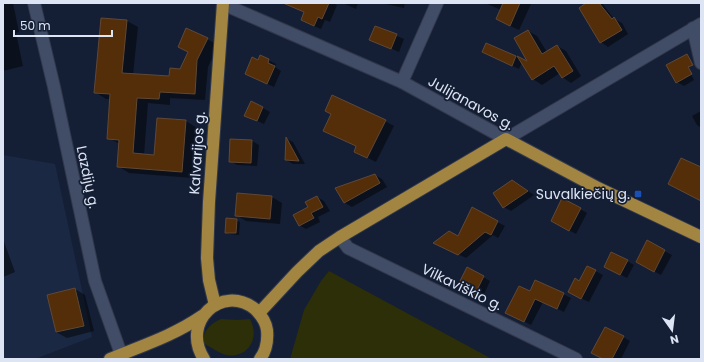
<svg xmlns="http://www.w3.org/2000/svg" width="704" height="362" font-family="Poppins,sans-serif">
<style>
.built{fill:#1b2843}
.green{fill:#2c2f07}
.shadow{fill:#0007}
.building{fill:#542d09;stroke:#604835}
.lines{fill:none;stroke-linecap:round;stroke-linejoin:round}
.minor-casing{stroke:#32384c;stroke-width:14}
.major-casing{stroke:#32384c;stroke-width:14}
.minor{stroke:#414d66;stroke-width:12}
.major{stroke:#a18540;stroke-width:12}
.transit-dot{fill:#1a4fb4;stroke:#141f35;stroke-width:1.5}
.labels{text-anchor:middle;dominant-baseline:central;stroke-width:3.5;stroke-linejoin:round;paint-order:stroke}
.street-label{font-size:14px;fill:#dde4f4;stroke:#141f35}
.poi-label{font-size:14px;fill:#dde4f4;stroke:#141f35;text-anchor:end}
</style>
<rect width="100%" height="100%" fill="#141f35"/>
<path class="built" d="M 3,155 L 55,164 L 92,337 L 35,359 L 3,359 Z"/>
<g class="green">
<path d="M 329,271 L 492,359 L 290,359 L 304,310 L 321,281 Z"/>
<path d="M 221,319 L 237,320 L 250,319 C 260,337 249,359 226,355 C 218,353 212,347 204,344 C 201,332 211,323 221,319 Z"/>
</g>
<g class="shadow">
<path d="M 3,3 L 13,3 L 19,32 L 16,33 L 23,66 L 3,71 Z"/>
<path d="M 303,3 L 332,3 L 337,5 L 330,22 L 325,20 L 321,29 L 309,24 Z"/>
<path d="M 343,3 L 358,3 L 356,9 Z"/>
<path d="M 381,3 L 405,3 L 404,8 Z"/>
<path d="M 485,3 L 530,3 L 531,4 L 519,30 L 506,24 L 501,10 Z"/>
<path d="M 587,3 L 602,3 L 614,19 L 622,23 L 628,34 L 608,47 L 601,42 Z"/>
<path d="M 127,21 L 138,27 L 133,75 L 170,77 L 181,70 L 207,39 L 218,45 L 208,67 L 205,100 L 170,98 L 170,105 L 148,103 L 144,155 L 155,156 L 158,119 L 186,121 L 197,128 L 193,178 L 129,173 L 118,166 L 120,144 L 108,138 L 111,99 L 106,99 L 95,92 Z"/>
<path d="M 375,27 L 404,39 L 399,52 L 370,39 Z"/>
<path d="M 528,31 L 537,36 L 547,52 L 557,46 L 566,51 L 581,76 L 571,83 L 562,77 L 560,73 L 542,85 L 533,79 L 522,62 L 519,69 L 483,52 L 487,44 L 530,63 Z"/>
<path d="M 260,56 L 276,64 L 275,67 L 281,71 L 274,87 L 246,74 L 258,61 Z"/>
<path d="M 686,64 L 694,80 L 684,86 L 677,82 Z"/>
<path d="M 263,108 L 270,112 L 264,124 L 253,119 Z"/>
<path d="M 701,111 L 701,127 L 700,127 L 697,125 L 692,116 Z"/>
<path d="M 385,121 L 394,126 L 376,162 L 364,156 L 357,146 Z"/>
<path d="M 287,139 L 293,142 L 305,164 L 293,164 L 286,160 Z"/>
<path d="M 252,141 L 259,145 L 257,166 L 237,165 L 230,161 Z"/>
<path d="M 375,175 L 382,179 L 387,187 L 352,207 L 345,203 L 337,189 Z"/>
<path d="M 519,185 L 534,195 L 511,211 L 504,207 Z"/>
<path d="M 238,194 L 272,197 L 282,203 L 280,224 L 246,221 L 236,215 Z"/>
<path d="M 317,197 L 324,201 L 330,211 L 318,217 L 320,222 L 306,229 L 299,225 L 309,207 Z"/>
<path d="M 473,209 L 505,226 L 498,238 L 493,235 L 466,258 L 441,246 L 458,237 Z"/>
<path d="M 580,209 L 587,213 L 576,234 L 559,225 Z"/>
<path d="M 236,220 L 240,222 L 239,235 L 229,234 L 226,232 Z"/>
<path d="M 3,239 L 15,272 L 3,277 Z"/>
<path d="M 647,242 L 672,255 L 661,275 L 644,266 Z"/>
<path d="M 627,261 L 634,265 L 627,278 L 612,270 Z"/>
<path d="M 588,267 L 603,275 L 589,302 L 576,296 L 580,282 Z"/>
<path d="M 483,277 L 490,281 L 481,301 L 467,295 Z"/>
<path d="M 536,281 L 571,298 L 564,312 L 543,302 L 531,325 L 513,316 L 530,293 Z"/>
<path d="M 75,289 L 85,295 L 94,331 L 67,338 L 56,332 Z"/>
<path d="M 623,337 L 630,341 L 621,359 L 604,359 Z"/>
</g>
<g class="building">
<path d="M 283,3 L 329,3 L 322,19 L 318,17 L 314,26 L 301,20 L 304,12 Z"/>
<path d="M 503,3 L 520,3 L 510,26 L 496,19 Z"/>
<path d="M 586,3 L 599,3 L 612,19 L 614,17 L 622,30 L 600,43 L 579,8 Z"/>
<path d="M 101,18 L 127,20 L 122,73 L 169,76 L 170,68 L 180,69 L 188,52 L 178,47 L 186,28 L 208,38 L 197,60 L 195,94 L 160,92 L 159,99 L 137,98 L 133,153 L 154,155 L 157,118 L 186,120 L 182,172 L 117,167 L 119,140 L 107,139 L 110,94 L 94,93 Z"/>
<path d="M 375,26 L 397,34 L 391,49 L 369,40 Z"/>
<path d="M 528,30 L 542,54 L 557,45 L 573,71 L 562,78 L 554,66 L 532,80 L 517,56 L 527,61 L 514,38 Z"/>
<path d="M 486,43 L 516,56 L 512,66 L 482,52 Z"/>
<path d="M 687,54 L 693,65 L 688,67 L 692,74 L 676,83 L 666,65 Z"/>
<path d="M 260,55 L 269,59 L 268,63 L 275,66 L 267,84 L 245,74 L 252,57 L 258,60 Z"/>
<path d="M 332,95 L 386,120 L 367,158 L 354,152 L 356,146 L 323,131 L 331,114 L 325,111 Z"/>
<path d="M 251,101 L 263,107 L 257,121 L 244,116 Z"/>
<path d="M 286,137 L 299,161 L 285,160 Z"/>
<path d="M 230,139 L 252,140 L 251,163 L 229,162 Z"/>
<path d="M 681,158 L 701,167 L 701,201 L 668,184 Z"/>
<path d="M 375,174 L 380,183 L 344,203 L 335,188 Z"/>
<path d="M 512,180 L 528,191 L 503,208 L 493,193 Z"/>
<path d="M 237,193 L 272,196 L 270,219 L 235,216 Z"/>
<path d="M 317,196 L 323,207 L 311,213 L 314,218 L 299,226 L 293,215 L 308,207 L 305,202 Z"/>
<path d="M 562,198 L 581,208 L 569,231 L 551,221 Z"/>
<path d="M 472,207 L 498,221 L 491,235 L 485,232 L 458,255 L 433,243 L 449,231 L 458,236 Z"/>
<path d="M 226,218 L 237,219 L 236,233 L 225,233 Z"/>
<path d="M 647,240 L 665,250 L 654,272 L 636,262 Z"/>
<path d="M 611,252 L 628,260 L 620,275 L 604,267 Z"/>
<path d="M 587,266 L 596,270 L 581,299 L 568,292 L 575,278 L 579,281 Z"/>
<path d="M 467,267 L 484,276 L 473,298 L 459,291 L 462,284 L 459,283 Z"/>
<path d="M 535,280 L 564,293 L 557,309 L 535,299 L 524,322 L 505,313 L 519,286 L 530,291 Z"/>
<path d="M 75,288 L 84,326 L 56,332 L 47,295 Z"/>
<path d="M 605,327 L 624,336 L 612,359 L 603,359 L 591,353 Z"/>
</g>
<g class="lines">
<defs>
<g id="minor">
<path d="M 34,3 L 54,87 L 95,281 L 121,354"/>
<path d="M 223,4 L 402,82 L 506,139 L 701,24"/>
<path d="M 693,28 L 701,63"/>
<path d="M 402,82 L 437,3"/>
<path d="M 340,237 L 348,248 L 576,359"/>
</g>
<g id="major">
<path d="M 215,305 L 209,280 L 207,258 L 209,202 L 223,3"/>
<path d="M 259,313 L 297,272 L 319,251 L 340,237 L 506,139 L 598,188 L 701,237"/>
<path d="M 110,359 C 141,346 173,336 202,316"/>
<path d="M 204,359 C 180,322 222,283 255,309 C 261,315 266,322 267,330 C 268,341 267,350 260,359"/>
</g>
</defs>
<use href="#minor" class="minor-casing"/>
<use href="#major" class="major-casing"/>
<use href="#minor" class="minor"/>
<use href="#major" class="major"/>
</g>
<rect class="transit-dot" x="634" y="190" width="8" height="8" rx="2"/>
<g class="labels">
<g class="street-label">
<text transform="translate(471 103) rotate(29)">Julijanavos g.</text>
<text transform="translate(197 153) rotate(-86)">Kalvarijos g.</text>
<text transform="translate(88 177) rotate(78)">Lazdijų g.</text>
<text transform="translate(462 287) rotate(26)">Vilkaviškio g.</text>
</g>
<g class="poi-label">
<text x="630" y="194">Suvalkiečių g.</text>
</g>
</g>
<rect width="704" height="362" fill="none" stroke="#dde4f4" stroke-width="8"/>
<g transform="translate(672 330) rotate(166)" stroke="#141f35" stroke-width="3" paint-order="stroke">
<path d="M0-3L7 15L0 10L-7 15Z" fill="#dde4f4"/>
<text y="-6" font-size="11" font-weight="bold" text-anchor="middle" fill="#dde4f4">N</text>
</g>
<path d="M14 30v6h98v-6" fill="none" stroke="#dde4f4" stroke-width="2"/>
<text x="20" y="30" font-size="12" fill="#dde4f4" stroke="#141f35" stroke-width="3" paint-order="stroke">50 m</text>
</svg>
